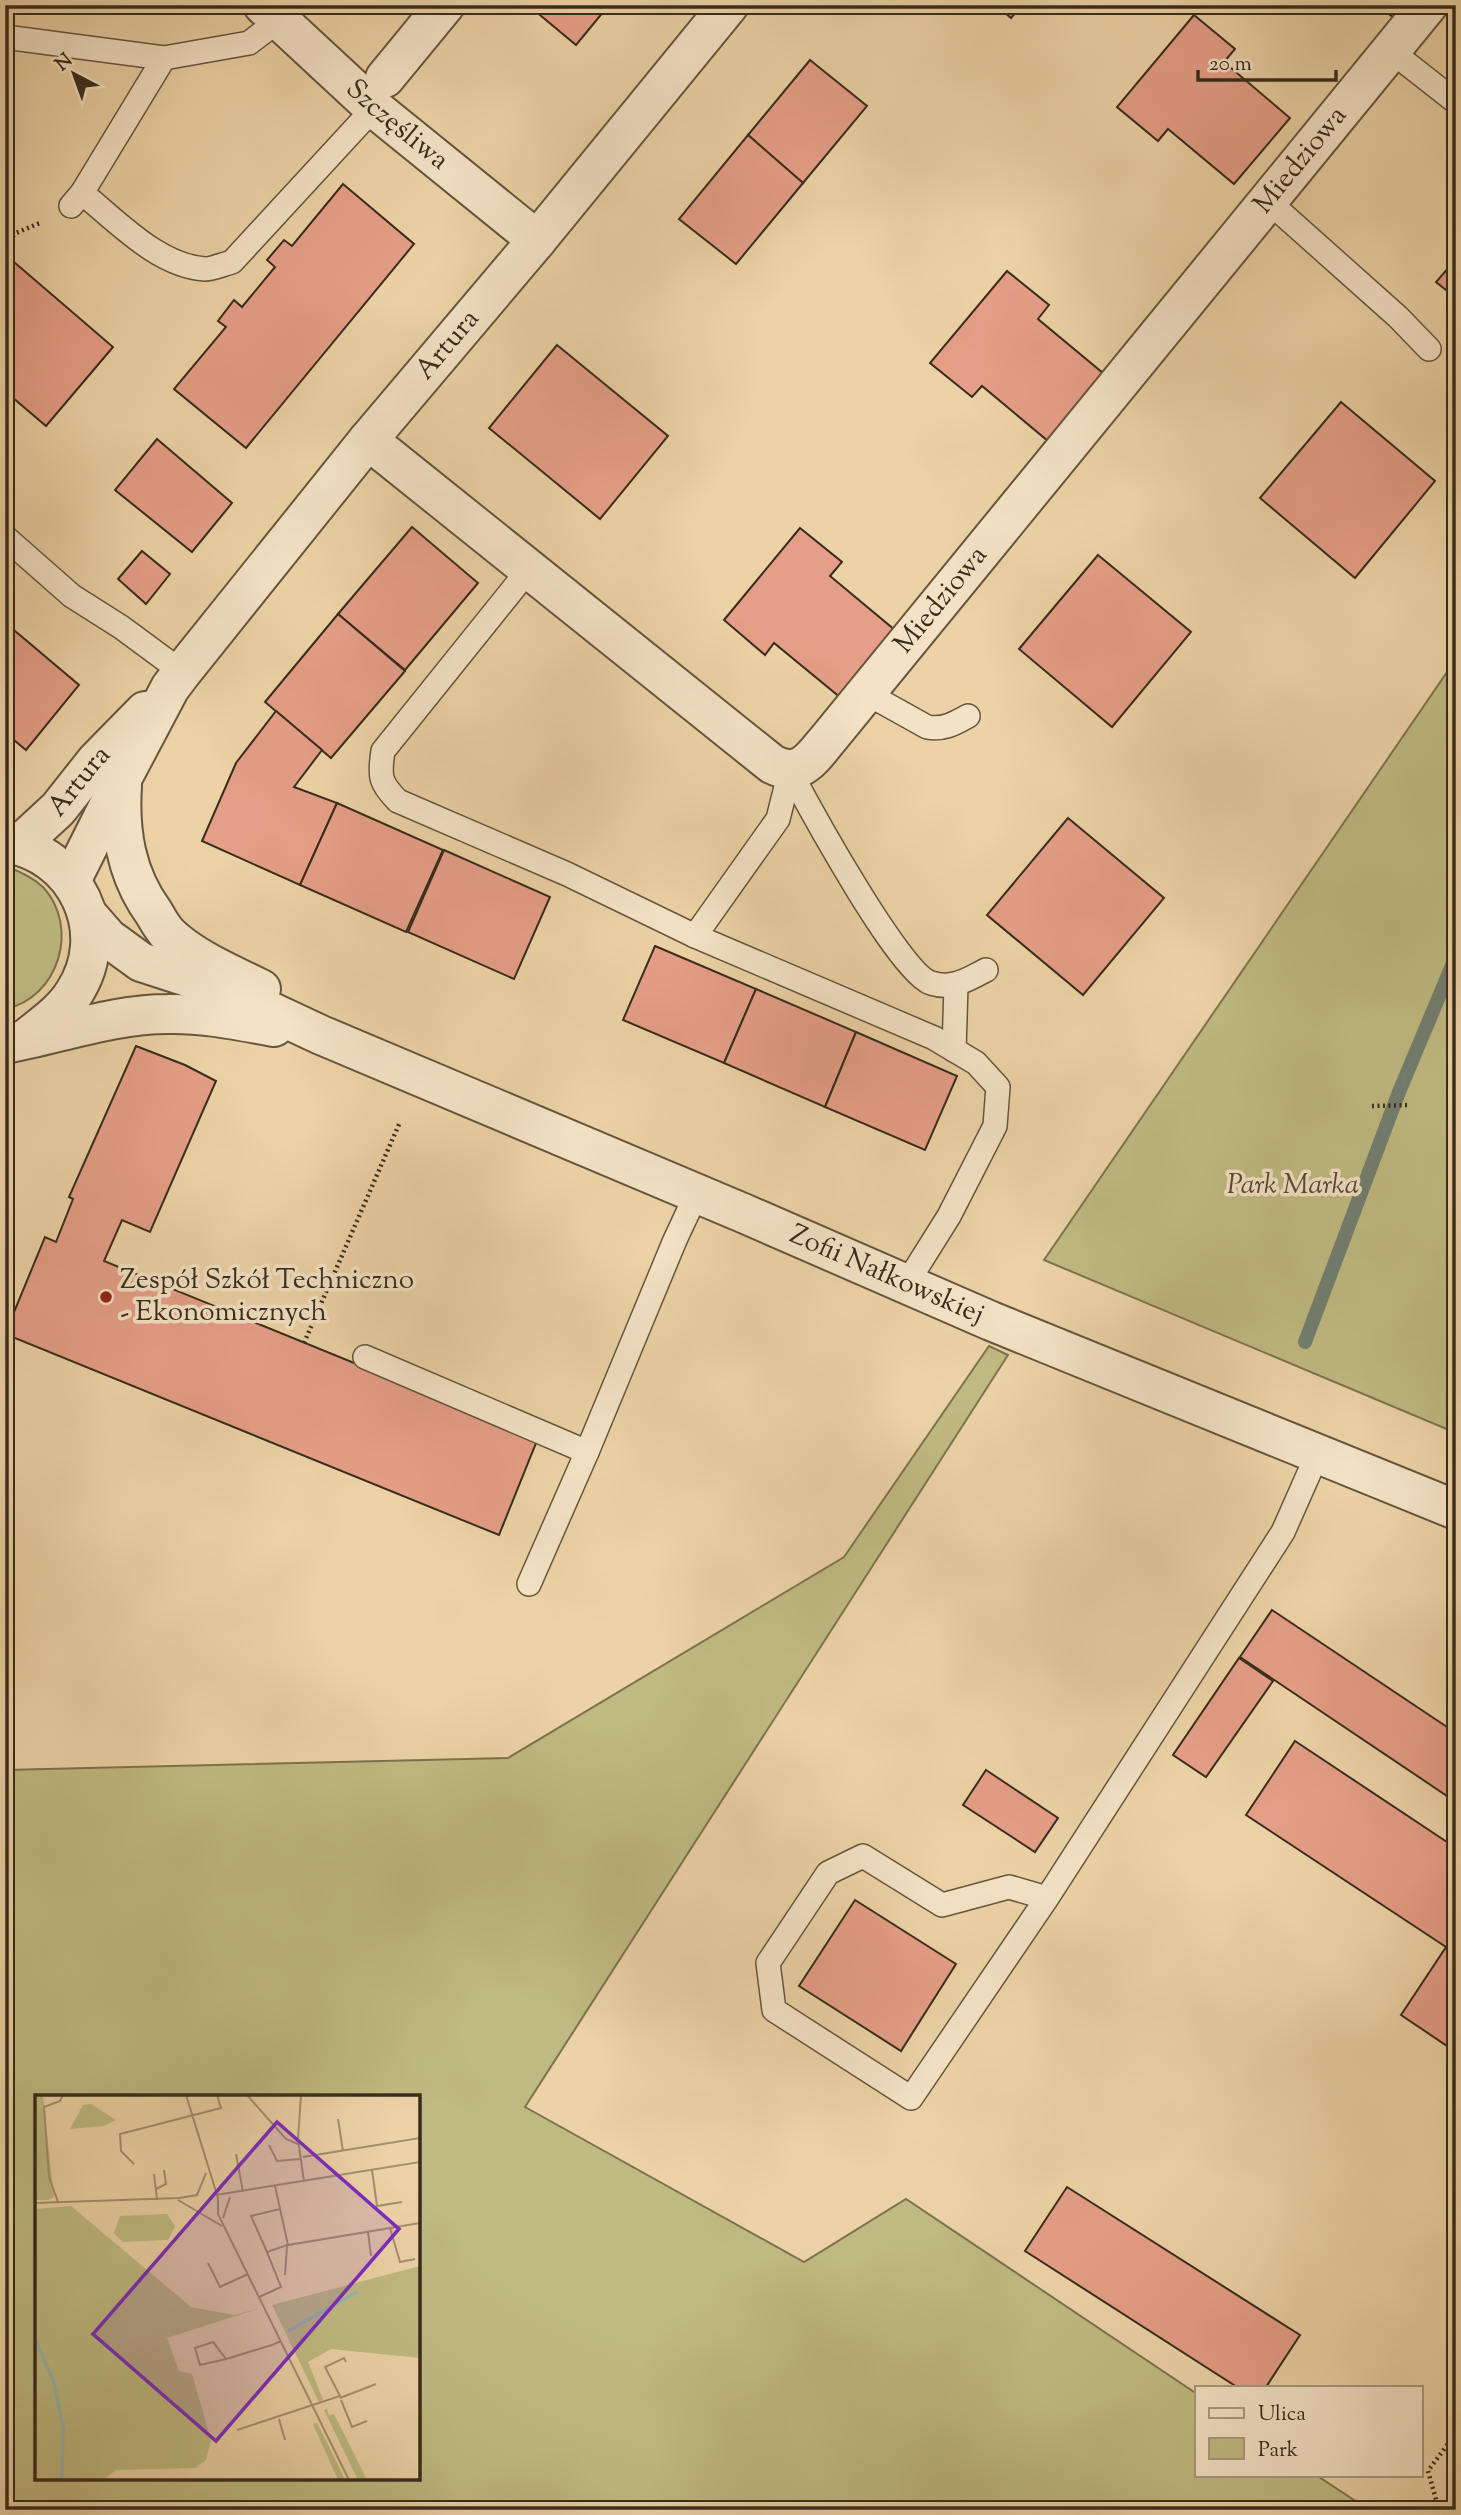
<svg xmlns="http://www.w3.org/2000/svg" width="1461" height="2515" font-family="'Sorts Mill Goudy',serif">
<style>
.green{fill:#bfba81;stroke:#7c734e;stroke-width:2;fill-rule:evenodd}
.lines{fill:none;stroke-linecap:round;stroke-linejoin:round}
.stream{stroke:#727f71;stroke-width:14}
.building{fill:#e59e87;stroke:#382c1c;stroke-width:2}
.service-casing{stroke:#65563e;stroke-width:26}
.minor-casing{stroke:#65563e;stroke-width:42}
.tertiary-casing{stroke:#65563e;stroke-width:42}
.path{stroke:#382c1c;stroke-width:4.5;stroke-dasharray:2 3.5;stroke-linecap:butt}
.service{stroke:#f3e2c5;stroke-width:23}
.minor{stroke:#f3e2c5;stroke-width:38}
.tertiary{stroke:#f3e2c5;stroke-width:38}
.poi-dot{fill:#8f2418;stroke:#f3e2c5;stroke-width:2.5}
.labels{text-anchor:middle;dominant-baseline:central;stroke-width:7;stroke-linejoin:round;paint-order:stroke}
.street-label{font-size:28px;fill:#382c1c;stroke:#f3e2c5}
.park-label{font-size:28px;font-style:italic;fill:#534830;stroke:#f3e2c5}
.poi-label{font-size:28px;fill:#382c1c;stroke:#f3e2c5;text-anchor:start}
.inset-river{fill:none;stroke:#99b7aa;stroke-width:3.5}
.inset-road{fill:none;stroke:#a4906f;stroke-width:2}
.view{fill:#7b2cbf;fill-opacity:0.15;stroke:#7b2cbf;stroke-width:3.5}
.inset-edge{fill:none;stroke:#382c1c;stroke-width:3.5}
</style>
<rect width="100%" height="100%" fill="#ecd2a6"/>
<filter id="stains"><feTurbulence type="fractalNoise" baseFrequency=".00286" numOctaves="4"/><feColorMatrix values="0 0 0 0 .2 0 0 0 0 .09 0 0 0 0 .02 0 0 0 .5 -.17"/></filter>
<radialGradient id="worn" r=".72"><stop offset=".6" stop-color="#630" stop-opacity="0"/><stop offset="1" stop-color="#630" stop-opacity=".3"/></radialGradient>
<g class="green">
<path d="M 1456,659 L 1456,1433 L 1044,1260 Z"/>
<path d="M 5,866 C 19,871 32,877 43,887 C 80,927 59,998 5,1009 Z"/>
<path d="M 989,1346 L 1008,1355 L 525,2107 L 804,2262 L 906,2199 L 1197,2394 L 1197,2475 L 1316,2475 L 1369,2510 L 5,2510 L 5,1770 L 508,1758 L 844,1557 ZM 37,2097 L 418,2097 L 418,2478 L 37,2478 Z"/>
</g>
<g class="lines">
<path class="stream" d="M 1305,1342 L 1399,1092 L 1456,956"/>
</g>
<g class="building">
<path d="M 528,5 L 609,5 L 576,45 Z"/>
<path d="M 996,5 L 1022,5 L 1011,18 Z"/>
<path d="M 1378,5 L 1405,5 L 1394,18 Z"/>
<path d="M 1194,15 L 1235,49 L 1224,62 L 1290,118 L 1234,184 L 1168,129 L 1158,141 L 1117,107 Z"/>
<path d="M 810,60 L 867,106 L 803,183 L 748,135 Z"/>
<path d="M 748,135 L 803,183 L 736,264 L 679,219 Z"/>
<path d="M 343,184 L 414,244 L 246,448 L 174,389 L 226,327 L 218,321 L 234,300 L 242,307 L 275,267 L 267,260 L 284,240 L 292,246 Z"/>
<path d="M 7,256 L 113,347 L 46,426 L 5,391 Z"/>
<path d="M 1456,259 L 1456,298 L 1436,282 Z"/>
<path d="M 1007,271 L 1049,305 L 1038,319 L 1104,374 L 1048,441 L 982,386 L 972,397 L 930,363 Z"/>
<path d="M 557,345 L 668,436 L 600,519 L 489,428 Z"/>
<path d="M 1341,402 L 1435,481 L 1355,578 L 1260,498 Z"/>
<path d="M 157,439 L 232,503 L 192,552 L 115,490 Z"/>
<path d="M 412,527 L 478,583 L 405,670 L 338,614 Z"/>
<path d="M 800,528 L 842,562 L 830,576 L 896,631 L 841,698 L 774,643 L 765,655 L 724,620 Z"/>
<path d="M 142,551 L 170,574 L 146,604 L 118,579 Z"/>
<path d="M 1098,555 L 1191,632 L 1112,727 L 1019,649 Z"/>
<path d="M 338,614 L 405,671 L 331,758 L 265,702 Z"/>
<path d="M 5,616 L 11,621 L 8,625 L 79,685 L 26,750 L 8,735 L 5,738 Z"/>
<path d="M 276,711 L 322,750 L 294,787 L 337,803 L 300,885 L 202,841 L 236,763 Z"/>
<path d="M 337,803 L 443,850 L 406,932 L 300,885 Z"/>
<path d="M 1068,818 L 1164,898 L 1083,995 L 987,915 Z"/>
<path d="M 444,850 L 550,897 L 514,979 L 408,932 Z"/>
<path d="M 655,946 L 756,989 L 724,1063 L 623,1020 Z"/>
<path d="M 756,989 L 856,1032 L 825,1107 L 724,1063 Z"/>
<path d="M 856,1032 L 957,1076 L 925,1150 L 825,1107 Z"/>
<path d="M 136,1046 L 185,1065 L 216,1081 L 150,1232 L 122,1220 L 104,1261 L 538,1438 L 499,1535 L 5,1334 L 45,1237 L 56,1242 L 73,1199 L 69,1197 Z"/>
<path d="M 1272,1610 L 1456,1733 L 1456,1802 L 1240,1657 Z"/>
<path d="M 1239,1658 L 1273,1681 L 1206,1777 L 1173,1755 Z"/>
<path d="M 1295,1741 L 1456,1848 L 1456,2052 L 1401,2015 L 1446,1947 L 1246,1815 Z"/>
<path d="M 986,1770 L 1058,1818 L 1035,1852 L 963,1805 Z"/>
<path d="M 855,1900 L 956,1964 L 901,2051 L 799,1986 Z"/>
<path d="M 1067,2187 L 1300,2335 L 1266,2387 L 1237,2387 L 1025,2251 Z"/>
</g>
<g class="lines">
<defs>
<g id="service">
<path d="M 5,37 L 164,58 L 249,43 L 278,21"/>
<path d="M 1391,51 L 1456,102"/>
<path d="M 82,193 C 117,221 158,266 205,269 C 213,269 224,264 232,262 L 374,108"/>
<path d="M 1268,201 L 1398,317 L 1429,349"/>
<path d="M 71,206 L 82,193 L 164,58"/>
<path d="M 5,537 L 72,596 L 121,627 L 182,672"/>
<path d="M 530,568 L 383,751 C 379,777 380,783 398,801 L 567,874 L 695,936"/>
<path d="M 866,693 L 927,727 C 943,730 954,724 968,716"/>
<path d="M 790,771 L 778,819 L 695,936 L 934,1038 L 976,1063 L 998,1087 L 995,1126 L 949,1216 L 907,1283"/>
<path d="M 790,771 C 809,807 900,974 931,983 C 953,990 968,979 986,970"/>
<path d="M 954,1050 L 956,986"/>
<path d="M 365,1357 L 587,1452 L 675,1240 L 696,1195"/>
<path d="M 529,1584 L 587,1452"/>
<path d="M 1047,1898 L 1009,1887 L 942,1905 L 863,1856 L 828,1873 L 768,1963 L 774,2010 L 911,2098 L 1047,1898 L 1283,1532 L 1318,1453"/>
</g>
<g id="minor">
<path id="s1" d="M 263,5 L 374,108 L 537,240"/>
<path d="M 385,78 L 445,5"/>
<path id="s2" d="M 368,440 L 772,764 C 801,779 812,758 829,738 L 1428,5"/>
<path d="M 122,786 C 119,832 126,875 154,913 C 158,920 163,929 169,935 C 194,959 231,974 261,989"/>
<path id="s3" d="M 19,845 L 58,809 L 96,761 L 145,711"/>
<path id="s4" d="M 72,879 L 123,777 L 170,688 L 182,672 L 368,440 L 537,240 L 729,5"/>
</g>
<g id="tertiary">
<path d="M 5,843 C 76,853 114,932 74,993 C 63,1011 44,1024 28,1037"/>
<path id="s5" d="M 87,914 L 108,938 L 141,962 L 218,987 L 321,1035 L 743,1213 L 991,1321 L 1456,1510"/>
<path d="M 5,1044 C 59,1034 113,1014 168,1014 C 203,1013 240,1021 274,1027"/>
</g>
</defs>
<use href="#service" class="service-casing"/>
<use href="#minor" class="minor-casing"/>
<use href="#tertiary" class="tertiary-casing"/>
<g class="path">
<path d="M 5,244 L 16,233 L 40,223"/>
<path d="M 1372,1106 L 1409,1105"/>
<path d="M 304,1343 L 400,1122"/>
<path d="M 1439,2510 L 1428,2471 L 1456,2433"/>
</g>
<use href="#service" class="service"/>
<use href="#minor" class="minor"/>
<use href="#tertiary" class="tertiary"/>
</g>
<circle class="poi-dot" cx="106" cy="1297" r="7"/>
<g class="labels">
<g class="street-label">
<text stroke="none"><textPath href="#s1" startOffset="180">Szczęśliwa</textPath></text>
<text stroke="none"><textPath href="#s2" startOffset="1334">Miedziowa</textPath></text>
<text stroke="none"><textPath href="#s4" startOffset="656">Artura</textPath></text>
<text stroke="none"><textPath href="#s2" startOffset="766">Miedziowa</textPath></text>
<text stroke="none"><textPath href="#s3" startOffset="88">Artura</textPath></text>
<text stroke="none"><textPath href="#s5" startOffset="882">Zofii Nałkowskiej</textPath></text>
</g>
<g class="park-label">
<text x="1293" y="1186">Park Marka</text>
</g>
<g class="poi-label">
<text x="120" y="1281">Zespół Szkół Techniczno<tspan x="120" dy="32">- Ekonomicznych</tspan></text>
</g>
</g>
<g transform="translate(35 2095)">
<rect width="385" height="385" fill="#ecd2a6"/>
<path d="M 0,0 L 8,0 L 19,102 L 13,105 L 0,105 ZM 56,9 L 81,25 L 69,31 L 35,34 L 48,10 ZM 36,111 L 156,212 L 199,220 L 226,213 L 132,243 L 144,276 L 157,279 L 176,345 L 171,365 L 160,373 L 81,375 L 68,385 L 0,385 L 0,114 ZM 132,119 L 140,131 L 133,145 L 88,147 L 79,138 L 85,121 ZM 385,171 L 385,263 L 296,254 L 273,267 L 288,305 L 284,307 L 237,210 ZM 292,314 L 294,320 L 299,319 L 332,385 L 323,385 L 289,315 ZM 282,328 L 304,372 L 310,385 L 303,385 L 278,329 Z" fill="#bfba81"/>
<path class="inset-river" d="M 253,236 L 322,197M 0,244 L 18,285 L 28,332 L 27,385"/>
<path class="inset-road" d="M 151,0 L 183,103 L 183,119 L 314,385M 212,0 L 251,44 L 263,49M 266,0 L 263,44 L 269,87M 303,24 L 308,56M 234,50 L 242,66 L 265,64M 201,59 L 208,97M 268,62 L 385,43M 99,69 L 86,56 L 85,39 L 186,13 L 182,0M 337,75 L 342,111 L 367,107M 119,79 L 122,105M 240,91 L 253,150 L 385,128M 121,94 L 131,89 L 129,75M 181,100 L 385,67M 143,105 L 187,131M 23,107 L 14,82 L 9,12 L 25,6 L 28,0M 0,108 L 144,103 L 162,100 L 171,78M 188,123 L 195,102M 355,133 L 365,167 L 380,164M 333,137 L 336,161M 232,157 L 216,121 L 245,114M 173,168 L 185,192 L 213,179M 250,180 L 252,150M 224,202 L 246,192 L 232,157 L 252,150M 191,264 L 178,247 L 160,253 L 165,270 L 191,264 L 237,250 L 246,246M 305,303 L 341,289M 306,305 L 317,332 L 332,326M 244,324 L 250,345M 202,335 L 305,301 L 290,272 L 309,263 L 311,267"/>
<path class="view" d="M 242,27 L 364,134 L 181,346 L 58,239 Z"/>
<rect width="385" height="385" class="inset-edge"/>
</g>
<rect width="1461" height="2515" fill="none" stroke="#ecd2a6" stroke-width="28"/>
<rect x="7" y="7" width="1447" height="2501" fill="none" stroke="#382c1c" stroke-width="3.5"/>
<rect x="14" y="14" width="1433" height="2487" fill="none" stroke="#382c1c" stroke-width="2"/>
<rect x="1195" y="2386" width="228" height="91" fill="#f3e2c5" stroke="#a89981" stroke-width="2"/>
<rect x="1209" y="2408" width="35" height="10" fill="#f3e2c5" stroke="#a89981" stroke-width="2"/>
<text x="1258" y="2420" font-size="21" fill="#382c1c">Ulica</text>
<rect x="1209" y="2438" width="35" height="21" fill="#bfba81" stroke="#a89981" stroke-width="2"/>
<text x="1258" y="2456" font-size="21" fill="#382c1c">Park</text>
<g transform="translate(74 74) rotate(319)" stroke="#f3e2c5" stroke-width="5" paint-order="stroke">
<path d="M0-5L12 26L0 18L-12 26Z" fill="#382c1c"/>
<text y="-10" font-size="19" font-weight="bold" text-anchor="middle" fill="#382c1c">N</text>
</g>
<path d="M1198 70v10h138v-10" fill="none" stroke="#382c1c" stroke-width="3.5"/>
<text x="1209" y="70" font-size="21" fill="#382c1c" stroke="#f3e2c5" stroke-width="5" paint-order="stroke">20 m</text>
<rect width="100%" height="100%" filter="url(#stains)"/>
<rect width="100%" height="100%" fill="url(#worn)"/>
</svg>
